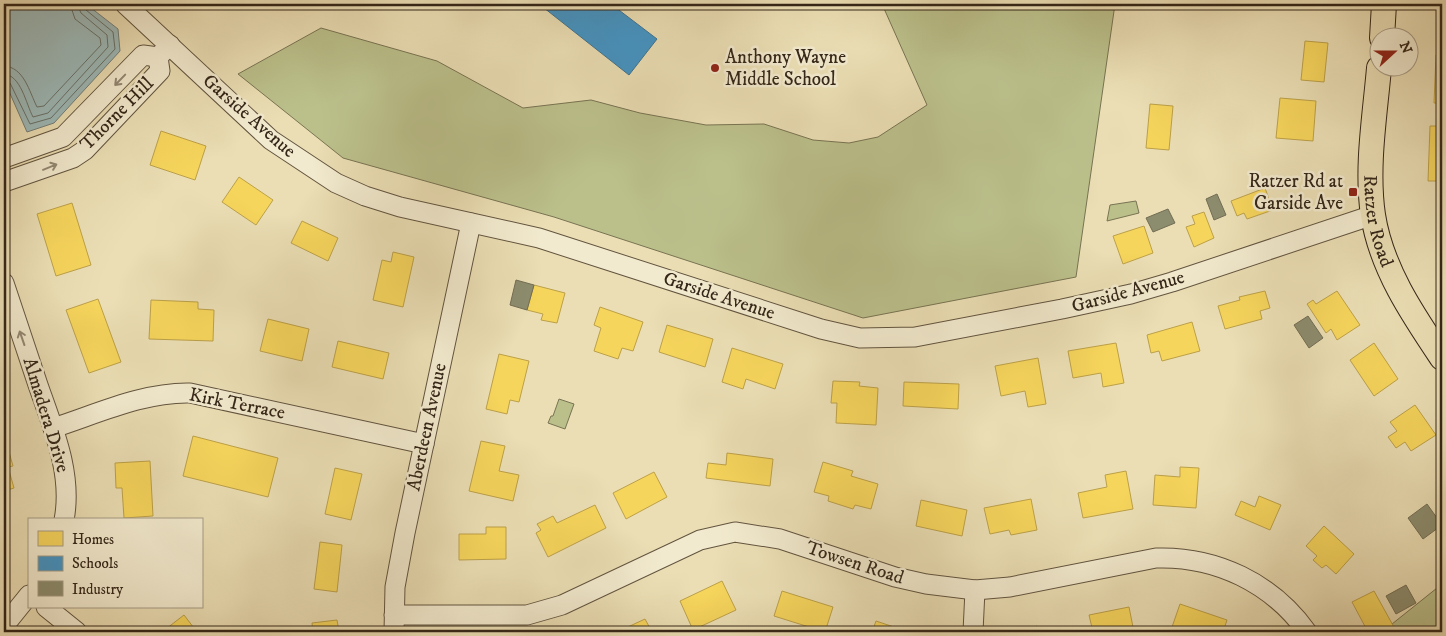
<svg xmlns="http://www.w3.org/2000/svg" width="1446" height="636" font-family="'IM FELL DW Pica',serif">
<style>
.green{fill:#bbc08b;stroke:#787352}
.water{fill:#9db9b8;stroke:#737e78}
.homes{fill:#f6d55c;stroke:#bca048}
.schools{fill:#4393c3;stroke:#3e7290}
.industry{fill:#8c8c6e;stroke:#726d54}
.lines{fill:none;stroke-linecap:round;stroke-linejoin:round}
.shore{stroke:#687068;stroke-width:1}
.minor-casing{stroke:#62543f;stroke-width:21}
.major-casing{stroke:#342618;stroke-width:26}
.minor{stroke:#f2eace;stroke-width:19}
.major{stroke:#ebdeb4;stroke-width:24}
.oneway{stroke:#938873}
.poi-dot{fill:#8f2418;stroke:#f2eace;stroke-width:2}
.labels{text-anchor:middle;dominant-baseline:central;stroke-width:5;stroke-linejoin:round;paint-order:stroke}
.poi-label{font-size:19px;fill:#342618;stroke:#f2eace;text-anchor:start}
.street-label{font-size:19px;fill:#342618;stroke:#f2eace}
</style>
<rect width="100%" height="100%" fill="#ebdeb4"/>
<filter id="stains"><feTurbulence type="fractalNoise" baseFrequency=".004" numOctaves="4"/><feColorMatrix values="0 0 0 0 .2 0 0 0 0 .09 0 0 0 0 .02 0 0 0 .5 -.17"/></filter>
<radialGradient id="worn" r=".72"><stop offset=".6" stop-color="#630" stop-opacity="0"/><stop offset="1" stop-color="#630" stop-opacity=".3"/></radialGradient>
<g class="green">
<path d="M 882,4 L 1115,4 L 1076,277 L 863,318 L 554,217 L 343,158 L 238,74 L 321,28 L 437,61 L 523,108 L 591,100 L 640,113 L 706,125 L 764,124 L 813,140 L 849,143 L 878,137 L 927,105 Z"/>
<path d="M 1136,201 L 1139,213 L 1107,221 L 1110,205 Z"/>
<path d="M 559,399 L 574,404 L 565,429 L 548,423 L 551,416 L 553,416 Z"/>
<path d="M 1442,584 L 1442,632 L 1382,632 Z"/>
</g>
<path class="water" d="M 4,4 L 86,4 L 118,29 L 120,51 L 54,123 L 27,132 L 4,80 Z"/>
<g class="homes">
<path d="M 1305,41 L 1328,43 L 1324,82 L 1301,80 Z"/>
<path d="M 1436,55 L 1442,55 L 1442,103 L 1434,103 Z"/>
<path d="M 1280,98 L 1316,101 L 1313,141 L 1276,138 Z"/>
<path d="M 1150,104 L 1173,106 L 1169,150 L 1146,148 Z"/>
<path d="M 1430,126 L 1442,126 L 1442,181 L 1428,181 Z"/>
<path d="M 161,131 L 206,146 L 195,180 L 150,165 Z"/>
<path d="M 239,177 L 273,200 L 256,225 L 222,202 Z"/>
<path d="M 1265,188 L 1273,210 L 1247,219 L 1244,213 L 1237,216 L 1231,201 Z"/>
<path d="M 72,203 L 91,265 L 56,276 L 37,214 Z"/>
<path d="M 1204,212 L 1214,238 L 1194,247 L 1186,227 L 1195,224 L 1192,216 Z"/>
<path d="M 302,221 L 338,238 L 328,261 L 291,243 Z"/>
<path d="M 1144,226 L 1153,253 L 1123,264 L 1113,236 Z"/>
<path d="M 393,252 L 414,257 L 403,307 L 373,300 L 382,260 L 391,262 Z"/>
<path d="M 534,285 L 565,293 L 557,323 L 541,320 L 543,314 L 527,310 Z"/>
<path d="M 1265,291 L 1270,308 L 1260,311 L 1262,319 L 1225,329 L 1218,306 L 1240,300 L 1239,297 Z"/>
<path d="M 1337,291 L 1360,325 L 1337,340 L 1331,329 L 1326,333 L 1307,304 L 1313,300 L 1316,304 Z"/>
<path d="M 98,299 L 121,362 L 89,373 L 66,310 Z"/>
<path d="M 151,300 L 198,302 L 198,309 L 214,310 L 213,341 L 149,339 Z"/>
<path d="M 600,307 L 643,322 L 633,351 L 622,348 L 618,359 L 594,351 L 601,328 L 594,325 Z"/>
<path d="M 268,319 L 309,329 L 302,361 L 260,351 Z"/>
<path d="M 1192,322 L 1200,351 L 1162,361 L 1159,351 L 1151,353 L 1147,335 Z"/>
<path d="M 667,325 L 713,339 L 705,367 L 659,352 Z"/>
<path d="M 338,341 L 389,353 L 383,379 L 332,367 Z"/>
<path d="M 1116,343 L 1124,383 L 1103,387 L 1101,373 L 1073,378 L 1068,351 Z"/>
<path d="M 1374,343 L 1398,379 L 1374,396 L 1350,360 Z"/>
<path d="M 732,348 L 783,364 L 775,389 L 746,379 L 743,389 L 722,382 Z"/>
<path d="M 499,354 L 529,361 L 519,402 L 510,400 L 507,414 L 486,409 Z"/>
<path d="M 1038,358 L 1046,404 L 1028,407 L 1025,391 L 1001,396 L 995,366 Z"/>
<path d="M 833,381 L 860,382 L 859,386 L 878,388 L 876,425 L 836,423 L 837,403 L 831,403 Z"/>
<path d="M 904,382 L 959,384 L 958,409 L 903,406 Z"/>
<path d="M 1415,405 L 1436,435 L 1411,451 L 1405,442 L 1396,448 L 1388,437 L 1397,431 L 1390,422 Z"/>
<path d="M 193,436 L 278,458 L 268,497 L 183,476 Z"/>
<path d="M 5,438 L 13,466 L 8,467 L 14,488 L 4,491 Z"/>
<path d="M 481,441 L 505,446 L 499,471 L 519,475 L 513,501 L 469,491 Z"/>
<path d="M 727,453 L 773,459 L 770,486 L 706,478 L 708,463 L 726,465 Z"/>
<path d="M 150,461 L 153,516 L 124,518 L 122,488 L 116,488 L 115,463 Z"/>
<path d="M 823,462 L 853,471 L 851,476 L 878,484 L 871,509 L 855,505 L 853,509 L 828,501 L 829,496 L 814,492 Z"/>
<path d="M 1180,467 L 1199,468 L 1196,508 L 1153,505 L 1155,475 L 1180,477 Z"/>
<path d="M 335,468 L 362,474 L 351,520 L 325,514 Z"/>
<path d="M 1126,471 L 1133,509 L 1083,518 L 1078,493 L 1107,487 L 1105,475 Z"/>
<path d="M 654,472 L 667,497 L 626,519 L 613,493 Z"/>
<path d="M 1259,496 L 1281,505 L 1270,530 L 1235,515 L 1241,501 L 1255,507 Z"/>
<path d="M 1031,499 L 1037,530 L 1011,535 L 1009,530 L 990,534 L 984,508 Z"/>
<path d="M 921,500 L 967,510 L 962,536 L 916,526 Z"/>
<path d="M 595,505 L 606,528 L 548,557 L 536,533 L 541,530 L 537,524 L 553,516 L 557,523 Z"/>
<path d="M 1324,526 L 1354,554 L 1336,574 L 1326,565 L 1322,568 L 1313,560 L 1317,556 L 1306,546 Z"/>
<path d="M 486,527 L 506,527 L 506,559 L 459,560 L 459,534 L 486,534 Z"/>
<path d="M 320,542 L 342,545 L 337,592 L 314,589 Z"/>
<path d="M 722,581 L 736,610 L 693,630 L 680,601 Z"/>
<path d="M 782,591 L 833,607 L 825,632 L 774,616 Z"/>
<path d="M 1374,591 L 1395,629 L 1389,632 L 1368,632 L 1352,602 Z"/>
<path d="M 1180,604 L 1227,620 L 1223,632 L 1177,632 L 1171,630 Z"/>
<path d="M 1129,607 L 1134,632 L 1093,632 L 1089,615 Z"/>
<path d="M 184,615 L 197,632 L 162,632 Z"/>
<path d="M 645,619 L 652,632 L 617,632 Z"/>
<path d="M 337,620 L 339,632 L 313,632 L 312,623 Z"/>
<path d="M 876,621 L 909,632 L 872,632 Z"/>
<path d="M 1036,626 L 1055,632 L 1034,632 Z"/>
</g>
<path class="schools" d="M 539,4 L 611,4 L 657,39 L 629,75 Z"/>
<g class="industry">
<path d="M 1217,194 L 1226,215 L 1214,220 L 1206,199 Z"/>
<path d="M 1168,209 L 1175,223 L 1153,232 L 1146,218 Z"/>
<path d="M 516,280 L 534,285 L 527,310 L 510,305 Z"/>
<path d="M 1308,316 L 1323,338 L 1309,348 L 1294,325 Z"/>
<path d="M 1427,504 L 1442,525 L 1423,539 L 1408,518 Z"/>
<path d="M 1406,585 L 1416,603 L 1396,614 L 1386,596 Z"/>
</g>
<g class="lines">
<g class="shore">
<path d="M 4,66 C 24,67 29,91 37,107 L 44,106 L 101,45 L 100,38 L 75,19 L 70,4"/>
<path d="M 4,74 C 21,75 26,104 33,117 L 48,113 L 108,47 L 107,35 L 81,13 L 77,4"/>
<path d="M 4,80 L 10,83 L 30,124 L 51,118 L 115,49 L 113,32 L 86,10 L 84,4"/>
</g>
<defs>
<g id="minor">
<path d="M 125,4 L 271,140 L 336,183 L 365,196 L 400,207 L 539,238 L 821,329 L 860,338 L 915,337 L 1062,309 L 1131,294 L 1172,282 L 1373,215"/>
<path d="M 4,158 L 63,137 L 143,55 L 158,57"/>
<path d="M 4,182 L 73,158 L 85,150 L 160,71 L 158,57 L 170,45"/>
<path d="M 4,283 C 15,317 27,351 38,385 C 53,428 73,474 64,520"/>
<path d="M 53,428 C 97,414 143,392 190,393 L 424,444"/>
<path d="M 46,607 L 77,632"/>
<path d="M 394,615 L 527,615 L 562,605 L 700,540 L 735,532 L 780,539 L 895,577 L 926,584 L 975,590 L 1010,587 L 1156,558 C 1216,556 1272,583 1307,632"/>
<path d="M 4,626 L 29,595"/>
<path d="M 394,632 L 395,587 L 405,533 L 471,223"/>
<path d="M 973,632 L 975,590"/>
</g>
<g id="major">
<path d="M 1382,38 L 1384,4"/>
<path id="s1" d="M 1379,68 C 1375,115 1366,167 1373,215 C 1381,268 1413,315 1442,358"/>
</g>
</defs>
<use href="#minor" class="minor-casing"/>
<use href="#major" class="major-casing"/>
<use href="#minor" class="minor"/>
<use href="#major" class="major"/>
</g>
<defs><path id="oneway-shaft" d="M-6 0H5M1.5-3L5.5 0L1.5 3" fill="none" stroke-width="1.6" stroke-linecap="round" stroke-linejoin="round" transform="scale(1.25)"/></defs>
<g class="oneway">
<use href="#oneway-shaft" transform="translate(120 80) rotate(134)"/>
<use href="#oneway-shaft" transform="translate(50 167) rotate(-22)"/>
<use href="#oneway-shaft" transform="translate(22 338) rotate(-109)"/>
</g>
<g class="poi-dot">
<circle cx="715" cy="68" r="5"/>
<rect x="1348" y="187" width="10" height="10" rx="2.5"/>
</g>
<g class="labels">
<g class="poi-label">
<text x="725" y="57">Anthony Wayne<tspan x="725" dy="22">Middle School</tspan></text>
<text x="1343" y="181" text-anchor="end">Ratzer Rd at<tspan x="1343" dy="22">Garside Ave</tspan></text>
</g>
<g class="street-label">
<text transform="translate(117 114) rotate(-45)">Thorne Hill</text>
<text transform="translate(249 116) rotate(41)">Garside Avenue</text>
<text stroke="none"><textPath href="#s1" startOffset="154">Ratzer Road</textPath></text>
<text transform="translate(1128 292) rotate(-15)">Garside Avenue</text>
<text transform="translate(719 296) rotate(18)">Garside Avenue</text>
<text transform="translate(237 404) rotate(11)">Kirk Terrace</text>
<text transform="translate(46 415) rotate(73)">Almadera Drive</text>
<text transform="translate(427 427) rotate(-78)">Aberdeen Avenue</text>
<text transform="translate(855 563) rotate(18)">Towsen Road</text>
</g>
</g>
<rect width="1446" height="636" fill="none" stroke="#ebdeb4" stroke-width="20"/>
<rect x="5" y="5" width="1436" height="626" fill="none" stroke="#342618" stroke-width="2.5"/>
<rect x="10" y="10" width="1426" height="616" fill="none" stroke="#342618"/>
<rect x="28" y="518" width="175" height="90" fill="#f2eace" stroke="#a69c85"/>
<rect x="38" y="531" width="25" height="15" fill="#f6d55c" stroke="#a69c85"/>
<text x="72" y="544" font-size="15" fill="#342618">Homes</text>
<rect x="38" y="556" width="25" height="15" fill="#4393c3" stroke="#a69c85"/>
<text x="72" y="568" font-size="15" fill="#342618">Schools</text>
<rect x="38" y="581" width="25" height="15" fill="#8c8c6e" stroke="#a69c85"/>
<text x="72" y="594" font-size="15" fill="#342618">Industry</text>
<g transform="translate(1394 52) rotate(69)"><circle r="24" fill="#f2eace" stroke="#a69c85"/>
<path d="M0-4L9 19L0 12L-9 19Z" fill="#8f2418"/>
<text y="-8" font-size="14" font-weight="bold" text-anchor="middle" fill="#342618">N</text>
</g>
<rect width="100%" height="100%" filter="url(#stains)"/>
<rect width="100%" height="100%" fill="url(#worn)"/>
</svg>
